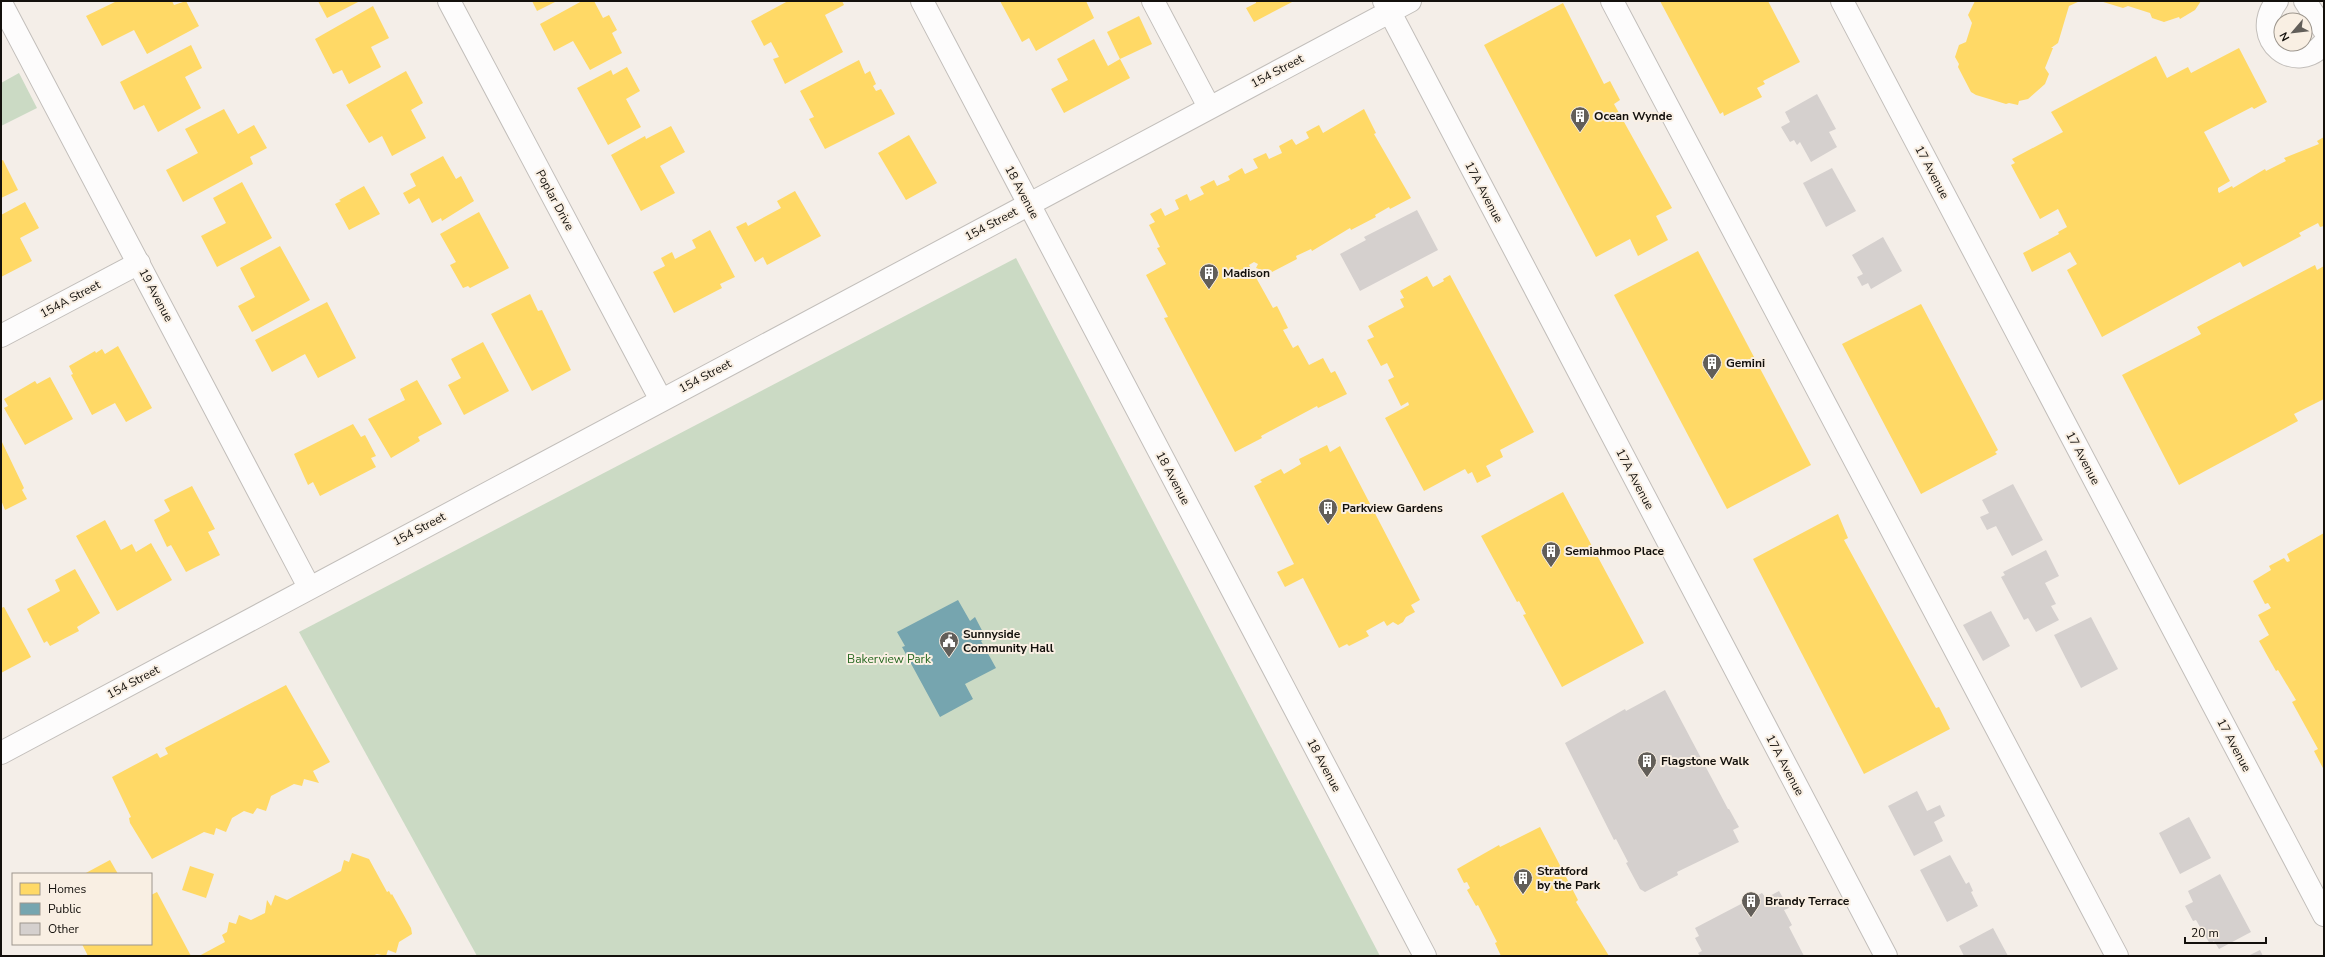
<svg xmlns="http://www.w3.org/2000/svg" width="2325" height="957" font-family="'Nunito Sans',sans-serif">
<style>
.green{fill:#cbdac4}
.homes{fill:#ffd966}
.public{fill:#76a5af}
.building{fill:#d5d0ce}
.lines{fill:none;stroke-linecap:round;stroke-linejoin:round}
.minor-casing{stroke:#c2beba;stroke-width:24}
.minor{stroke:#fdfcfc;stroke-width:22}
.labels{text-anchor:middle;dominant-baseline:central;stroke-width:4;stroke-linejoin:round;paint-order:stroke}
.street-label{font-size:12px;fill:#13100c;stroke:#f9efe3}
.poi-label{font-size:12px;font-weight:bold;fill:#13100c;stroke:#f9efe3;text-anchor:start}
.park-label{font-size:12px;fill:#266821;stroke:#f9efe3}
</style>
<rect width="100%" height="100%" fill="#f4eee8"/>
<g class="green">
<path d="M 19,73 L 37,108 L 1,126 L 1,83 Z"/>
<path d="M 1016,258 L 1380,956 L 477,956 L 299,632 Z"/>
</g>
<g class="homes">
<path d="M 117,1 L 172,1 L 174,5 L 186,1 L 199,26 L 147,54 L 134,30 L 102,46 L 86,16 Z"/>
<path d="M 318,1 L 360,1 L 327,18 Z"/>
<path d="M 532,1 L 557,1 L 537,11 Z"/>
<path d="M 582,1 L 594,1 L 603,18 L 609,15 L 617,30 L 612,33 L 622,53 L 590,70 L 573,41 L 554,51 L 540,24 Z"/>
<path d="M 788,1 L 842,1 L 844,5 L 825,15 L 843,52 L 785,84 L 773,59 L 779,57 L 771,42 L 764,46 L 751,21 Z"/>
<path d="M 1000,1 L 1086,1 L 1094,18 L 1036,51 L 1029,38 L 1022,42 Z"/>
<path d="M 1256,1 L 1294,1 L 1254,22 L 1246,8 L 1256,3 Z"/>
<path d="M 1660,1 L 1768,1 L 1800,62 L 1763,81 L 1765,84 L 1757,88 L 1762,97 L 1724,116 L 1723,112 L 1720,114 Z"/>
<path d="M 1975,1 L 2080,1 L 2069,6 L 2058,43 L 2051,48 L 2053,48 L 2045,68 L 2049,74 L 2045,84 L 2028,99 L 2019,101 L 2018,105 L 2009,103 L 2006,104 L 1976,95 L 1971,92 L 1958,67 L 1959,64 L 1955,57 L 1959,45 L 1966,42 L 1972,23 L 1968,15 Z"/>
<path d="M 2100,1 L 2201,1 L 2195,10 L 2180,19 L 2179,17 L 2164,22 L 2152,18 L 2150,13 L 2128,6 L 2123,8 Z"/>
<path d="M 1563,3 L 1604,84 L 1610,81 L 1620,100 L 1614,104 L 1672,208 L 1656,216 L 1668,240 L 1638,256 L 1630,239 L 1596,257 L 1484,45 Z"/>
<path d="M 373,6 L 389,38 L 371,47 L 381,67 L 349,84 L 342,70 L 333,74 L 315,39 Z"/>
<path d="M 1139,16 L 1152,44 L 1120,59 L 1107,32 Z"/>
<path d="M 1094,39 L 1108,66 L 1120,59 L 1130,78 L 1064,113 L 1051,89 L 1068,80 L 1057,59 Z"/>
<path d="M 191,45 L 202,68 L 185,77 L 201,108 L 158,132 L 144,105 L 134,110 L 120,82 Z"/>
<path d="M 2239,48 L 2267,102 L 2254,109 L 2252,107 L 2204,132 L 2230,181 L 2218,188 L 2218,191 L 2219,193 L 2232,186 L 2233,188 L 2265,169 L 2266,171 L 2286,161 L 2284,158 L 2319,144 L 2317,141 L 2324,137 L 2324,226 L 2320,227 L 2318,223 L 2299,233 L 2301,236 L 2243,267 L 2240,262 L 2102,337 L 2067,270 L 2077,264 L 2070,252 L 2032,272 L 2023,253 L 2059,234 L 2058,232 L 2067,227 L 2058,209 L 2040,219 L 2011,165 L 2015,163 L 2012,159 L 2063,132 L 2051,112 L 2156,56 L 2167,78 L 2188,67 L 2191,73 Z"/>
<path d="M 859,60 L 865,74 L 870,71 L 876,84 L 873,86 L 876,91 L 881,89 L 895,114 L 825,149 L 809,119 L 814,117 L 800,91 Z"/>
<path d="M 627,67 L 640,91 L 626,99 L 641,127 L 608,145 L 577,88 L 611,70 L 613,75 Z"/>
<path d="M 406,71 L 423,103 L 411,110 L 426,138 L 392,156 L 382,136 L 369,143 L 346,105 Z"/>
<path d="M 224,109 L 238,134 L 254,125 L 267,148 L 250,157 L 253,164 L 183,202 L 166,170 L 198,153 L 185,129 Z"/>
<path d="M 1364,109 L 1376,133 L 1374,134 L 1411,198 L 1390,209 L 1389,207 L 1375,215 L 1376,217 L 1351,230 L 1350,228 L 1312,251 L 1311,249 L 1296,256 L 1297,259 L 1272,272 L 1271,270 L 1267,272 L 1256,268 L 1258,264 L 1254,262 L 1249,265 L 1273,308 L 1277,306 L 1288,328 L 1283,330 L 1293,348 L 1298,345 L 1309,365 L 1323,358 L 1331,373 L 1335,371 L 1347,394 L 1318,408 L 1317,406 L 1261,436 L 1262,438 L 1235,452 L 1164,318 L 1168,317 L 1146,275 L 1166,264 L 1157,248 L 1160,247 L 1149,225 L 1155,222 L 1150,214 L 1161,208 L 1165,216 L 1179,209 L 1175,200 L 1187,194 L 1190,201 L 1204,194 L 1200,187 L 1214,180 L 1217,186 L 1230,180 L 1228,176 L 1242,168 L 1245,174 L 1258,168 L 1253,159 L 1266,153 L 1269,159 L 1282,153 L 1279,146 L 1292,139 L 1296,145 L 1309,138 L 1306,132 L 1319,125 L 1323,133 Z"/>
<path d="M 671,126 L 685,152 L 660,166 L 675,193 L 641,211 L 611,155 L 645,136 L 646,139 Z"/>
<path d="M 909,135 L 937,183 L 906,200 L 878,153 Z"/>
<path d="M 443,156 L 456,179 L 461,176 L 474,201 L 442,221 L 441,218 L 432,223 L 419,198 L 409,204 L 403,193 L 416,186 L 410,174 Z"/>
<path d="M 3,160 L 18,190 L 1,198 L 1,161 Z"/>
<path d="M 242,182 L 272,238 L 217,267 L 201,236 L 226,223 L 213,198 Z"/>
<path d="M 364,186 L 380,214 L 349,230 L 335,204 L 341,201 L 339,200 Z"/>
<path d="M 795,191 L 821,236 L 767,265 L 763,257 L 755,262 L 736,227 L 746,222 L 748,226 L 781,208 L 777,201 Z"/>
<path d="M 25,202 L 39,228 L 20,238 L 32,261 L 1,277 L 1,215 Z"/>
<path d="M 479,212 L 509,268 L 470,288 L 468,286 L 463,288 L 450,265 L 456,262 L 440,234 Z"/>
<path d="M 710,230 L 735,277 L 720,284 L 722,288 L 674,313 L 653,272 L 665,266 L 661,258 L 672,252 L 675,259 L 696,248 L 692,240 Z"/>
<path d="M 280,246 L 310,300 L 252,332 L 238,306 L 255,297 L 240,268 Z"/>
<path d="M 1698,251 L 1811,465 L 1727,509 L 1614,295 Z"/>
<path d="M 2315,265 L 2317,270 L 2324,266 L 2324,399 L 2294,414 L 2298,421 L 2179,485 L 2122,375 L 2201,334 L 2197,327 Z"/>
<path d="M 1450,275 L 1534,432 L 1500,450 L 1503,457 L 1486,466 L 1491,476 L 1477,483 L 1472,472 L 1468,474 L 1465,469 L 1424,491 L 1385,418 L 1409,405 L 1408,402 L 1401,406 L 1388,380 L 1394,377 L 1387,363 L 1381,366 L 1367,340 L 1374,337 L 1368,326 L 1404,307 L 1400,299 L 1404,298 L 1400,291 L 1427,276 L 1433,287 L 1444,281 L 1443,279 Z"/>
<path d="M 530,294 L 538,311 L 542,310 L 571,370 L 532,391 L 491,314 Z"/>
<path d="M 327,302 L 356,358 L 318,378 L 305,354 L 272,372 L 255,340 Z"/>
<path d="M 1921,304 L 1998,450 L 1995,452 L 1997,454 L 1921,494 L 1842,344 Z"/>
<path d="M 483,342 L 509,391 L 464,415 L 448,385 L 461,378 L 451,359 Z"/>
<path d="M 118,346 L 152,408 L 126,422 L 115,403 L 92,415 L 71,375 L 73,374 L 69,366 L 95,351 L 96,353 L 102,349 L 105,354 Z"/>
<path d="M 50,377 L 73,419 L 25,445 L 4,408 L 8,406 L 4,399 L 35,381 L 37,384 Z"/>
<path d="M 417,380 L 442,424 L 418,437 L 420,441 L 391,458 L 368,419 L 405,400 L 400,389 Z"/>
<path d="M 353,424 L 361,437 L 365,435 L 376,456 L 371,458 L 376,467 L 320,496 L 313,482 L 308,485 L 294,454 Z"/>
<path d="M 1,440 L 24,488 L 22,490 L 27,499 L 5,510 L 1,500 Z"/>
<path d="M 1327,445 L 1330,452 L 1340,446 L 1420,600 L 1411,605 L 1415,612 L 1406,617 L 1403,622 L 1398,625 L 1393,622 L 1387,626 L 1384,621 L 1366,631 L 1369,636 L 1349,646 L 1347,644 L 1339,648 L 1303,578 L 1285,587 L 1277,572 L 1294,564 L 1254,486 L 1262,482 L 1260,480 L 1281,469 L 1284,474 L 1301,464 L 1299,459 Z"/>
<path d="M 192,486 L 215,529 L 208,532 L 220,555 L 186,572 L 171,545 L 167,547 L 154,520 L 170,511 L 164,500 Z"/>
<path d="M 1563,492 L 1644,643 L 1562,687 L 1523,615 L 1526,614 L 1519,601 L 1517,602 L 1481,536 Z"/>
<path d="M 1838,514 L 1848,538 L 1844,540 L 1936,708 L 1939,707 L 1950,729 L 1864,774 L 1753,559 Z"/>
<path d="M 105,520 L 121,550 L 132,544 L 136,552 L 151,543 L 172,580 L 117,611 L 76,536 Z"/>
<path d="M 2324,533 L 2324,770 L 2314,751 L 2318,749 L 2292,702 L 2296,700 L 2278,670 L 2276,671 L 2259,641 L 2269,635 L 2258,615 L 2271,608 L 2268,603 L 2265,604 L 2253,581 L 2271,570 L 2269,566 L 2284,558 L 2287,562 L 2290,561 L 2287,554 Z"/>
<path d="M 75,569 L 100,613 L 77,627 L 79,631 L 50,646 L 47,641 L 44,643 L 27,609 L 60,591 L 55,580 Z"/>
<path d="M 4,607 L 31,657 L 1,673 L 1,608 Z"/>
<path d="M 286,685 L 330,762 L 313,771 L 319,783 L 304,779 L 302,786 L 294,784 L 271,796 L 266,811 L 257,808 L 253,814 L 244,811 L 232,818 L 226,832 L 216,828 L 214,835 L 204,832 L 152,859 L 130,823 L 129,818 L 131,817 L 112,777 L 157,753 L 160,758 L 168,754 L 165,748 Z"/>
<path d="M 1540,827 L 1578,900 L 1576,902 L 1609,956 L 1501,956 L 1495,943 L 1497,942 L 1478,905 L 1476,906 L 1467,890 L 1470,888 L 1467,882 L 1464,883 L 1457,869 L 1499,845 L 1500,847 Z"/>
<path d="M 352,853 L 369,859 L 387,892 L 389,891 L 391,895 L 392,894 L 411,928 L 412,934 L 399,942 L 396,953 L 388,950 L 386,956 L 377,954 L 372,956 L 199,956 L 225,942 L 222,935 L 227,932 L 229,922 L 236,924 L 239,915 L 251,920 L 265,913 L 267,900 L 271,906 L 275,895 L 287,900 L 341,871 L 344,860 L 349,862 Z"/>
<path d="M 110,860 L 118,874 L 84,874 Z"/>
<path d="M 190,866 L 214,874 L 206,898 L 182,890 Z"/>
<path d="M 157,892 L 191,956 L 88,956 L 82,944 L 151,944 L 151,895 Z"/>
</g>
<path class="public" d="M 958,600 L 970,621 L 975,617 L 986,638 L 981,641 L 996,668 L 965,684 L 973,699 L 940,717 L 902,647 L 905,646 L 897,632 Z"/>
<g class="building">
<path d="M 1817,94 L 1836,129 L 1829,132 L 1837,147 L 1811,162 L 1800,142 L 1797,145 L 1794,140 L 1790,142 L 1781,127 L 1790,122 L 1785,112 Z"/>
<path d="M 1832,168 L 1856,211 L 1826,227 L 1803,183 Z"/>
<path d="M 1417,210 L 1438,250 L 1360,291 L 1340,254 L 1366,240 L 1364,237 Z"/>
<path d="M 1883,237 L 1902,271 L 1871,289 L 1868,283 L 1862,286 L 1857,277 L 1863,274 L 1852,255 Z"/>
<path d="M 2013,484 L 2043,540 L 2012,556 L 1996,526 L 1987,530 L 1980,517 L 1989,513 L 1982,500 Z"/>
<path d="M 2046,550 L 2059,576 L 2045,583 L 2056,604 L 2051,606 L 2059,620 L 2036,632 L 2028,618 L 2024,620 L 2001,577 L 2005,575 L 2003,572 Z"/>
<path d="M 1991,611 L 2010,646 L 1983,661 L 1963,625 Z"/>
<path d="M 2091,617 L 2118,669 L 2081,688 L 2054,635 Z"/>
<path d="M 1665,690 L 1728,809 L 1729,809 L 1739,827 L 1733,830 L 1739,842 L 1677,872 L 1678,875 L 1645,892 L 1640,889 L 1626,863 L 1628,862 L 1616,839 L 1614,840 L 1565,743 L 1625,709 L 1626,711 Z"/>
<path d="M 1917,791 L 1927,811 L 1940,805 L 1945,816 L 1934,822 L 1943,841 L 1914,856 L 1888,806 Z"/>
<path d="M 2189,817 L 2211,858 L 2180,874 L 2159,833 Z"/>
<path d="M 1950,855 L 1966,884 L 1969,882 L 1973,891 L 1971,892 L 1978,906 L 1947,922 L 1920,870 Z"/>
<path d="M 2220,874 L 2251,932 L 2219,949 L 2214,941 L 2210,944 L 2196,920 L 2193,921 L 2185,906 L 2193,902 L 2188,891 Z"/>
<path d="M 1779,891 L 1789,908 L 1784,910 L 1792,925 L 1789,927 L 1804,956 L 1700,956 L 1698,953 L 1702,951 L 1695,938 L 1699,936 L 1695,928 L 1762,893 L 1766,898 Z"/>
<path d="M 1993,928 L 2008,956 L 1964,956 L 1959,946 Z"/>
<path d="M 2260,950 L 2263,956 L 2248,956 Z"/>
</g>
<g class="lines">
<defs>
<g id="minor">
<path d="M 449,1 L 661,400"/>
<path d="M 922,1 L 1425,956"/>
<path d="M 1153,1 L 1209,107"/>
<path d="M 1384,1 L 1886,956"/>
<path d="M 1612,1 L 2117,956"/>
<path d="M 1842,1 L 2324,915"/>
<path d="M 2277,1 C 2247,40 2297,77 2324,43"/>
<path d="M 2305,1 L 2324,30"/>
<path d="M 1,3 L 309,587"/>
<path d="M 1,336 L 139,263"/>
<path d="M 1,753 L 1410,1"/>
</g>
</defs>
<use href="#minor" class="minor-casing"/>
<use href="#minor" class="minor"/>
</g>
<defs>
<symbol id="building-pin" viewBox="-11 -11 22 30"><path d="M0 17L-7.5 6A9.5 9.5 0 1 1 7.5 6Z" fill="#625e59" stroke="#f9efe3"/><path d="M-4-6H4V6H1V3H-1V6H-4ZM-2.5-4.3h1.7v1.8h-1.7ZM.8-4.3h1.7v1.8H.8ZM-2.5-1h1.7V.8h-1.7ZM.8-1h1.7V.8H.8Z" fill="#fff"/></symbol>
<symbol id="civic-pin" viewBox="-11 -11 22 30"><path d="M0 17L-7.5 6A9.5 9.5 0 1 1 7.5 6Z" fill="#625e59" stroke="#f9efe3"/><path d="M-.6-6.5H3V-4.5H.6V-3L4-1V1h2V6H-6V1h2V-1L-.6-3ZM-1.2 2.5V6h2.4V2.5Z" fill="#fff"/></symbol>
</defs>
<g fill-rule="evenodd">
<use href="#building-pin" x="1569" y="105" width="22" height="30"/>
<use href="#building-pin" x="1198" y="262" width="22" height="30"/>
<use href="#building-pin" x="1701" y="352" width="22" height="30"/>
<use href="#building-pin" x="1317" y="497" width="22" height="30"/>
<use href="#building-pin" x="1540" y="540" width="22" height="30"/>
<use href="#civic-pin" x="938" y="630" width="22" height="30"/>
<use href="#building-pin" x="1636" y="750" width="22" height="30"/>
<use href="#building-pin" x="1512" y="867" width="22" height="30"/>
<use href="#building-pin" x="1740" y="890" width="22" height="30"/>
</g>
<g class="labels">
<g class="street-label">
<text transform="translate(1277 71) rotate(-28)">154 Street</text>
<text transform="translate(1932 172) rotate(62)">17 Avenue</text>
<text transform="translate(1022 192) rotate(62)">18 Avenue</text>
<text transform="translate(1484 192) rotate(62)">17A Avenue</text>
<text transform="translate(555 200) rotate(62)">Poplar Drive</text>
<text transform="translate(991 224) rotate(-28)">154 Street</text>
<text transform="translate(156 295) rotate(62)">19 Avenue</text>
<text transform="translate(70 299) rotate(-28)">154A Street</text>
<text transform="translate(705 376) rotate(-28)">154 Street</text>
<text transform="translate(2083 458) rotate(62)">17 Avenue</text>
<text transform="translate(1173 478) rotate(62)">18 Avenue</text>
<text transform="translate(1635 479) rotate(62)">17A Avenue</text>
<text transform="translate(419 529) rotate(-28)">154 Street</text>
<text transform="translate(133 682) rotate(-28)">154 Street</text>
<text transform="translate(2234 745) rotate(62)">17 Avenue</text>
<text transform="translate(1324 765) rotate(62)">18 Avenue</text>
<text transform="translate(1785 765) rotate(62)">17A Avenue</text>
</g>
<g class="poi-label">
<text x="1594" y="116">Ocean Wynde</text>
<text x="1223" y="273">Madison</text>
<text x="1726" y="363">Gemini</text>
<text x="1342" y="508">Parkview Gardens</text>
<text x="1565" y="551">Semiahmoo Place</text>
<text x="963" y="634">Sunnyside<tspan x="963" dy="14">Community Hall</tspan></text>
<text x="1661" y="761">Flagstone Walk</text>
<text x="1537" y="871">Stratford<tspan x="1537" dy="14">by the Park</tspan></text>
<text x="1765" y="901">Brandy Terrace</text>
</g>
<g class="park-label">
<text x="889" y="659">Bakerview Park</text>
</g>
</g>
<rect width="2325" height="957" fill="none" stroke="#13100c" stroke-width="4"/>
<rect x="12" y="873" width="140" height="72" fill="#f9efe3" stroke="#9d968d"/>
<rect x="20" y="883" width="20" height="12" fill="#ffd966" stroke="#9d968d"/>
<text x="48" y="893" font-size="12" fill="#13100c">Homes</text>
<rect x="20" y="903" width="20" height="12" fill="#76a5af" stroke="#9d968d"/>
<text x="48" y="913" font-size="12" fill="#13100c">Public</text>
<rect x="20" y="923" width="20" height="12" fill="#d5d0ce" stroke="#9d968d"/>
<text x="48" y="933" font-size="12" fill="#13100c">Other</text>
<g transform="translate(2293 32) rotate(242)"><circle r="19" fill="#f9efe3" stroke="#9d968d"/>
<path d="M0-3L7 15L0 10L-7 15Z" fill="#625e59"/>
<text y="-6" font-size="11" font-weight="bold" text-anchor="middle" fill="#13100c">N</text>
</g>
<path d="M2185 937v6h81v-6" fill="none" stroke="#13100c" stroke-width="2"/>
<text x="2191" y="937" font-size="12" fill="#13100c" stroke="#f9efe3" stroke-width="3" paint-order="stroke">20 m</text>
</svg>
